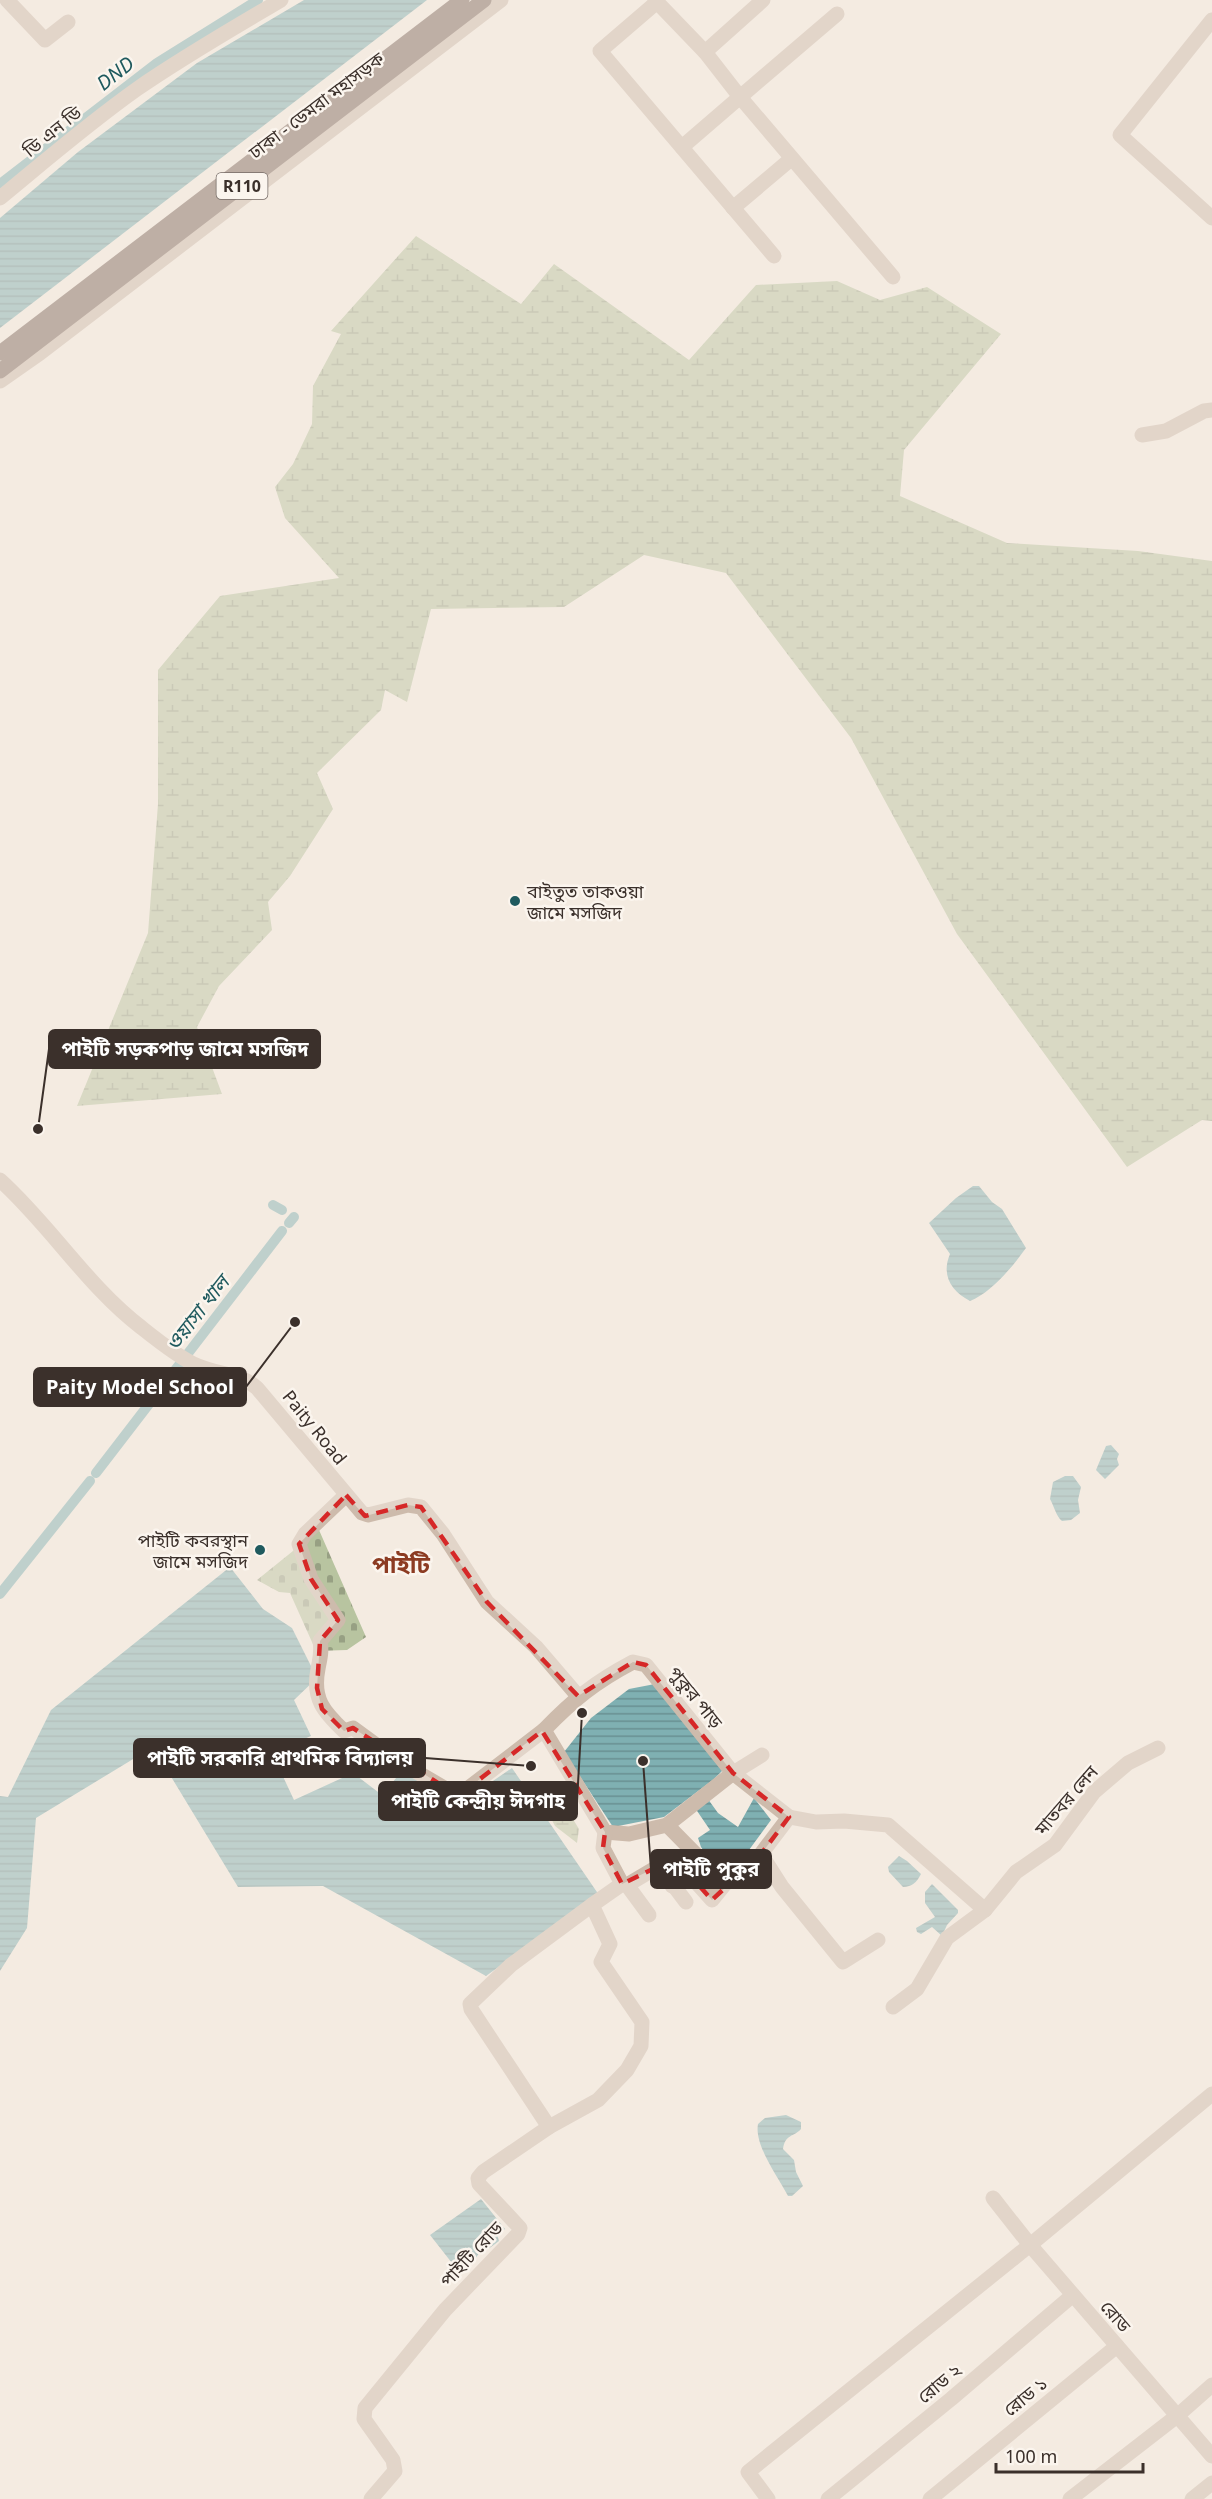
<svg xmlns="http://www.w3.org/2000/svg" width="1212" height="2499" font-family="'Noto Sans','Noto Sans Bengali',sans-serif">
<style>
.wetland{fill:url(#wetland-marsh)}
.cemetery{fill:url(#cemetery-stones)}
.water{fill:url(#water-rules)}
.lines{fill:none;stroke-linecap:round;stroke-linejoin:round}
.canal{stroke:#7fb0b2;stroke-width:10}
.minor{stroke:#cdbbac;stroke-width:15}
.major{stroke:#7d675c;stroke-width:15}
.marked{fill:none;stroke:#d62828;stroke-width:4.5;stroke-dasharray:12 8;stroke-linejoin:round}
.poi-dot{fill:#1f5a5e;stroke:#fbf5ee;stroke-width:2}
.labels{text-anchor:middle;dominant-baseline:central;stroke-width:5;stroke-linejoin:round;paint-order:stroke}
.shield{fill:#fbf5ee;stroke:#756b66;stroke-width:1.5}
.shield-label{font-size:16px;font-weight:bold;fill:#3b302b}
.street-label{font-size:18px;fill:#3b302b;stroke:#fbf5ee}
.poi-label{font-size:18px;fill:#3b302b;stroke:#fbf5ee;text-anchor:start}
.water-label{font-size:20px;font-style:italic;fill:#1f5a5e;stroke:#fbf5ee}
.district-label{font-size:24px;font-weight:bold;fill:#8c3b22;stroke:#fbf5ee}
.leader{fill:none;stroke:#3b302b;stroke-width:2}
.callout-dot{fill:#3b302b;stroke:#fbf5ee;stroke-width:2}
.callout{fill:#3b302b;stroke:#3b302b;stroke-width:2}
.callout-label{font-size:20px;text-anchor:middle;font-weight:bold;fill:#fff}
</style>
<defs>
<pattern id="wetland-marsh" width="20" height="14" patternUnits="userSpaceOnUse" patternTransform="scale(1.5)"><rect width="20" height="14" fill="#b8c4a0"/><path d="M1 5h8M5 5V1M11 12h8M15 12V8" fill="none" stroke="#97a083"/></pattern>
<pattern id="cemetery-stones" width="16" height="16" patternUnits="userSpaceOnUse" patternTransform="scale(1.5)"><rect width="16" height="16" fill="#b8c4a0"/><path d="M2 7V4a2 2 0 0 1 4 0v3zM10 15v-3a2 2 0 0 1 4 0v3z" fill="#97a083"/></pattern>
<pattern id="water-rules" width="6" height="5" patternUnits="userSpaceOnUse" patternTransform="scale(1.5)"><rect width="6" height="5" fill="#7fb0b2"/><path d="M0 2.5h6" fill="none" stroke="#699091"/></pattern>
</defs>
<rect width="100%" height="100%" fill="#f4ebe1"/>
<g class="wetland">
<path d="M 416,236 L 521,304 L 554,264 L 689,360 L 756,285 L 837,281 L 880,300 L 927,287 L 1001,334 L 904,450 L 900,496 L 1007,543 L 1138,551 L 1212,561 L 1212,1121 L 1202,1120 L 1127,1167 L 957,934 L 851,738 L 726,573 L 644,555 L 564,607 L 431,609 L 407,702 L 385,690 L 381,710 L 317,773 L 333,809 L 290,876 L 268,902 L 272,930 L 219,986 L 197,1027 L 222,1094 L 77,1106 L 148,933 L 158,804 L 158,670 L 220,596 L 339,578 L 285,518 L 275,487 L 293,464 L 312,424 L 313,386 L 341,334 L 331,331 Z"/>
<path d="M 555,1790 L 579,1829 L 577,1843 L 555,1826 L 542,1801 Z"/>
</g>
<path class="cemetery" d="M 319,1530 L 366,1637 L 347,1650 L 316,1651 L 290,1593 L 279,1592 L 257,1580 Z"/>
<g class="water">
<path d="M 304,0 L 427,0 L 0,328 L 0,218 L 78,152 L 197,63 Z"/>
<path d="M 973,1186 L 979,1186 L 992,1202 L 1002,1209 L 1026,1248 C 1013,1266 991,1293 970,1301 C 951,1291 941,1275 950,1254 L 929,1223 L 956,1198 Z"/>
<path d="M 1111,1445 L 1119,1454 L 1117,1459 L 1119,1465 L 1105,1479 L 1096,1470 L 1106,1446 Z"/>
<path d="M 1065,1476 L 1073,1476 L 1081,1487 L 1078,1500 L 1080,1513 L 1071,1520 L 1062,1521 C 1056,1516 1054,1506 1050,1499 L 1053,1482 Z"/>
<path d="M 230,1567 L 263,1609 L 292,1628 L 317,1678 L 294,1700 L 311,1736 L 272,1753 L 294,1800 L 353,1773 L 382,1795 L 406,1766 L 456,1806 L 512,1768 L 599,1895 L 486,1976 L 323,1886 L 238,1887 L 153,1747 L 36,1818 L 27,1928 L 0,1971 L 0,1796 L 8,1797 L 51,1710 Z"/>
<path d="M 655,1684 L 724,1769 L 714,1779 L 664,1817 L 613,1827 L 564,1752 L 591,1718 L 629,1689 Z"/>
<path d="M 705,1795 L 718,1813 L 738,1827 L 754,1798 L 771,1820 L 738,1865 L 729,1868 L 716,1868 L 701,1847 L 698,1838 L 710,1830 L 693,1805 Z"/>
<path d="M 899,1856 L 907,1861 L 921,1874 C 917,1882 912,1887 903,1887 L 889,1872 L 888,1867 Z"/>
<path d="M 932,1884 L 958,1910 L 958,1913 L 947,1925 L 942,1936 L 932,1927 L 921,1934 L 917,1932 L 916,1928 L 935,1917 L 925,1903 L 925,1892 Z"/>
<path d="M 786,2115 L 801,2122 L 801,2129 C 794,2137 785,2134 783,2149 L 794,2160 L 796,2172 L 803,2186 L 792,2196 L 788,2196 C 778,2177 754,2145 758,2124 L 765,2118 Z"/>
<path d="M 481,2199 L 505,2229 L 497,2234 L 499,2241 L 487,2250 L 481,2250 L 474,2261 L 459,2272 L 430,2235 Z"/>
</g>
<g class="lines">
<g class="canal">
<path d="M 0,184 L 157,63 L 258,0"/>
<path d="M 273,1205 L 282,1210"/>
<path d="M 289,1223 L 294,1217"/>
<path d="M 96,1473 L 282,1231"/>
<path d="M 0,1594 L 90,1481"/>
</g>
<g class="minor">
<path d="M 7,0 L 45,40 L 68,22"/>
<path d="M 655,0 L 705,52 L 740,97 L 837,14"/>
<path d="M 657,2 L 600,51 L 774,256"/>
<path d="M 1212,20 L 1120,135 L 1212,218"/>
<path d="M 705,52 L 763,0"/>
<path d="M 682,147 L 740,97 L 893,277"/>
<path d="M 0,198 C 45,161 89,123 137,89 C 183,57 232,29 281,0"/>
<path d="M 733,208 L 791,159"/>
<path d="M 0,381 L 40,353 L 501,0"/>
<path d="M 1142,435 L 1166,431 L 1204,411 L 1212,410"/>
<path d="M 0,1180 C 51,1226 87,1286 142,1328 C 157,1340 181,1359 198,1366 C 219,1375 240,1373 257,1388 L 362,1513 L 368,1515 L 408,1505 L 421,1507 L 443,1534 L 487,1602 L 536,1647 L 578,1696"/>
<path d="M 346,1495 L 305,1534 L 299,1544 L 311,1579 L 338,1620 L 320,1641 C 322,1652 320,1658 318,1669 C 312,1699 324,1712 344,1731 L 353,1728 L 398,1761 L 458,1796 L 544,1730"/>
<path d="M 633,1662 L 646,1665 L 733,1773 L 667,1825 L 629,1834 L 605,1832 L 544,1730 C 573,1700 595,1682 633,1662 Z"/>
<path d="M 789,1817 L 816,1822 L 844,1821 L 888,1825 L 985,1910 L 1016,1872 L 1055,1845 L 1094,1792 L 1128,1763 L 1158,1748"/>
<path d="M 667,1825 L 725,1884"/>
<path d="M 605,1832 L 603,1848 L 622,1884"/>
<path d="M 761,1854 L 782,1887 L 843,1962 L 878,1940"/>
<path d="M 627,1885 L 649,1915"/>
<path d="M 672,1886 L 686,1871 L 712,1900 L 725,1884 L 761,1854 L 789,1817 L 733,1773 L 762,1755"/>
<path d="M 893,2007 L 917,1989 L 947,1938 L 985,1910"/>
<path d="M 549,2127 L 598,2100 L 627,2070 L 641,2046 L 642,2022 L 601,1962 L 610,1944 L 592,1905 L 622,1884 L 627,1885 L 659,1866 L 686,1902"/>
<path d="M 993,2198 L 1030,2245 L 1212,2456"/>
<path d="M 371,2499 L 395,2471 L 393,2460 L 364,2419 L 365,2408 L 445,2310 L 518,2234 L 520,2228 L 479,2184 L 478,2178 L 483,2172 L 549,2127 L 471,2009 L 470,2004 L 511,1965 L 592,1905"/>
<path d="M 768,2499 L 748,2472 L 1030,2245 L 1212,2094"/>
<path d="M 828,2499 L 951,2399 L 1073,2295"/>
<path d="M 930,2499 L 1117,2346"/>
<path d="M 1070,2499 L 1177,2416 L 1212,2385"/>
<path d="M 1192,2499 L 1212,2483"/>
</g>
<g class="major">
<path d="M 0,353 L 462,0"/>
<path d="M 0,371 L 484,0"/>
</g>
</g>
<path d="M0 0H1212V2499H0ZM 346,1495 L 365,1516 L 408,1505 L 421,1507 L 487,1602 L 578,1696 L 633,1662 L 646,1665 L 733,1773 L 789,1817 L 761,1854 L 712,1900 L 686,1871 L 672,1886 L 659,1866 L 622,1884 L 603,1848 L 605,1832 L 542,1731 L 458,1796 L 353,1728 L 344,1731 L 322,1709 L 317,1688 L 320,1641 L 338,1620 L 311,1579 L 299,1544 Z" fill="#f4ebe1" fill-opacity=".55" fill-rule="evenodd"/>
<path class="marked" d="M 346,1495 L 365,1516 L 408,1505 L 421,1507 L 487,1602 L 578,1696 L 633,1662 L 646,1665 L 733,1773 L 789,1817 L 761,1854 L 712,1900 L 686,1871 L 672,1886 L 659,1866 L 622,1884 L 603,1848 L 605,1832 L 542,1731 L 458,1796 L 353,1728 L 344,1731 L 322,1709 L 317,1688 L 320,1641 L 338,1620 L 311,1579 L 299,1544 Z"/>
<g class="poi-dot">
<circle cx="515" cy="901" r="6"/>
<circle cx="260" cy="1550" r="6"/>
</g>
<g class="labels">
<rect class="shield" x="216.5" y="173" width="51" height="26" rx="4.5"/>
<g class="shield-label">
<text x="242" y="186">R110</text>
</g>
<g class="street-label">
<text transform="translate(316 105) rotate(-37)">ঢাকা - ডেমরা মহাসড়ক</text>
<text transform="translate(52 131) rotate(-39)">ডি এন ডি</text>
<text transform="translate(315 1427) rotate(51)">Paity Road</text>
<text transform="translate(696 1697) rotate(51)">পুকুর পাড়</text>
<text transform="translate(1066 1800) rotate(-49)">মাতবর লেন</text>
<text transform="translate(471 2254) rotate(-47)">পাইটি রোড</text>
<text transform="translate(1116 2316) rotate(49)">রোড</text>
<text transform="translate(939 2383) rotate(-40)">রোড ২</text>
<text transform="translate(1025 2396) rotate(-39)">রোড ১</text>
</g>
<g class="poi-label">
<text x="527" y="891">বাইতুত তাকওয়া<tspan x="527" dy="21">জামে মসজিদ</tspan></text>
<text x="248" y="1540" text-anchor="end">পাইটি কবরস্থান<tspan x="248" dy="21">জামে মসজিদ</tspan></text>
</g>
<g class="water-label">
<text transform="translate(115 73) rotate(-38)">DND</text>
<text transform="translate(197 1313) rotate(-52)">ওয়াসা খাল</text>
</g>
<g class="district-label">
<text x="401" y="1563">পাইটি</text>
</g>
</g>
<path class="leader" d="M38 1129L49 1049M295 1322L246 1387M531 1766L425 1758M582 1713L577 1801M643 1761L651 1869"/>
<g class="callout-dot">
<circle cx="38" cy="1129" r="6"/>
<circle cx="295" cy="1322" r="6"/>
<circle cx="531" cy="1766" r="6"/>
<circle cx="582" cy="1713" r="6"/>
<circle cx="643" cy="1761" r="6"/>
</g>
<g class="callout">
<rect x="49" y="1030" width="271" height="38" rx="6"/>
<rect x="34" y="1368" width="212" height="38" rx="6"/>
<rect x="134" y="1739" width="291" height="38" rx="6"/>
<rect x="379" y="1782" width="198" height="38" rx="6"/>
<rect x="651" y="1850" width="120" height="38" rx="6"/>
</g>
<g class="callout-label">
<text x="185" y="1056">পাইটি সড়কপাড় জামে মসজিদ</text>
<text x="140" y="1394">Paity Model School</text>
<text x="280" y="1765">পাইটি সরকারি প্রাথমিক বিদ্যালয়</text>
<text x="478" y="1808">পাইটি কেন্দ্রীয় ঈদগাহ</text>
<text x="711" y="1876">পাইটি পুকুর</text>
</g>
<path d="M996 2463v9h147v-9" fill="none" stroke="#3b302b" stroke-width="3"/>
<text x="1005" y="2463" font-size="18" fill="#3b302b" stroke="#fbf5ee" stroke-width="4.5" paint-order="stroke">100 m</text>
</svg>
